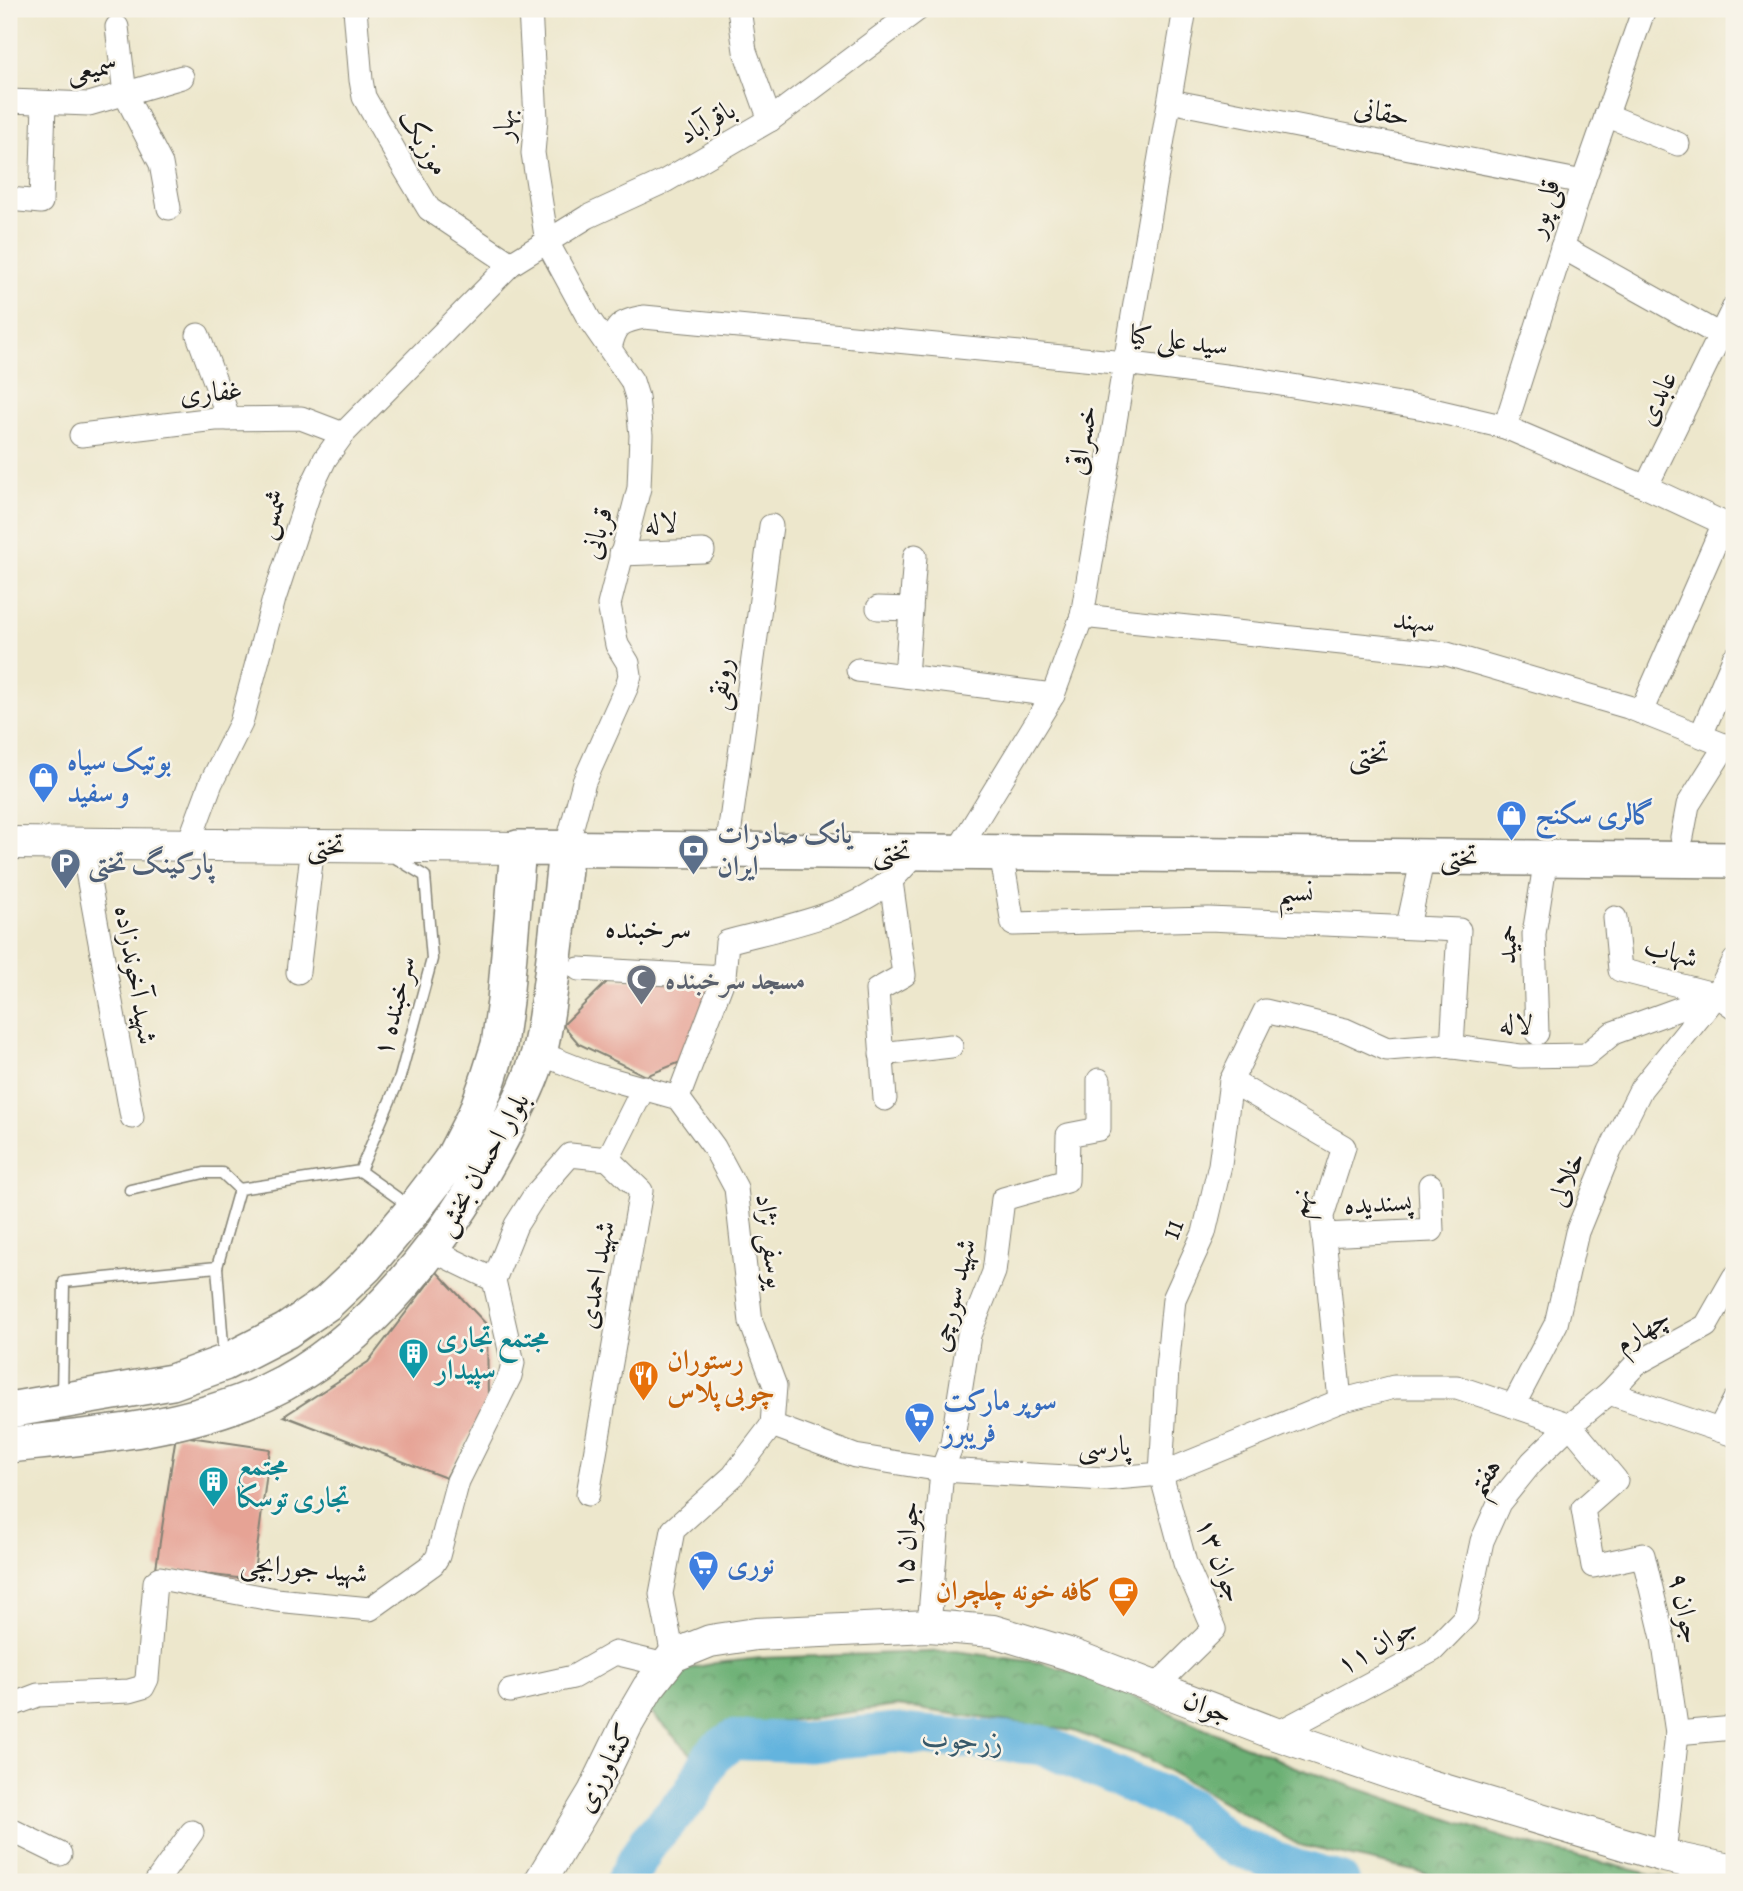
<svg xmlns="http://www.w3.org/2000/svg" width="1743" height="1891" font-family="Alegreya,Amiri,serif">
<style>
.forest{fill:url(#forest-crowns);stroke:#446648;stroke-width:2}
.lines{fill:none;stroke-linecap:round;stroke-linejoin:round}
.river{stroke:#63b4de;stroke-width:40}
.building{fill:#e6a395}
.lane-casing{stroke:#848274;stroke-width:13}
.street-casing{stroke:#848274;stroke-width:25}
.secondary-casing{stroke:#848274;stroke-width:34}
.primary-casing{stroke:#848274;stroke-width:38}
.lane{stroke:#fff;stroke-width:10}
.street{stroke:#fff;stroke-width:23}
.secondary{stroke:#fff;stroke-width:32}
.primary{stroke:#fff;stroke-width:35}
.labels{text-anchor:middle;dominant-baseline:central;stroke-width:5;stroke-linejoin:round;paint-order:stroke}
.street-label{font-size:28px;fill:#1c1c1c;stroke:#f7f3e8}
.shop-label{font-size:28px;font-weight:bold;fill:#366cbe;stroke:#f7f3e8;text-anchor:start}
.service-label{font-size:28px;font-weight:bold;fill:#4e5e75;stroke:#f7f3e8;text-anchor:start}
.worship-label{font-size:28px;font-weight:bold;fill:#5b616d;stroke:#f7f3e8;text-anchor:start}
.culture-label{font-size:28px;font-weight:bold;fill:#0d838f;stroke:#f7f3e8;text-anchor:start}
.food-label{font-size:28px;font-weight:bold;fill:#c56008;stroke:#f7f3e8;text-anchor:start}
.neighbourhood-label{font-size:30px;fill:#1c1c1c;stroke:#f7f3e8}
.water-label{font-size:30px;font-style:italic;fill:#38596a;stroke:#f7f3e8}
</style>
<defs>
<pattern id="forest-crowns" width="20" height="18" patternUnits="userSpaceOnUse" patternTransform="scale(1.75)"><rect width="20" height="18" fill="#6cb074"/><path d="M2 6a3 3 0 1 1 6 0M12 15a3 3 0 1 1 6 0" fill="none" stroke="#588e5e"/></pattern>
</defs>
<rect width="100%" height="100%" fill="#f7f3e8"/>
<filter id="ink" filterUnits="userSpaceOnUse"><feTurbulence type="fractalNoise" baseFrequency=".0143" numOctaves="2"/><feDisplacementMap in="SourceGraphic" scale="14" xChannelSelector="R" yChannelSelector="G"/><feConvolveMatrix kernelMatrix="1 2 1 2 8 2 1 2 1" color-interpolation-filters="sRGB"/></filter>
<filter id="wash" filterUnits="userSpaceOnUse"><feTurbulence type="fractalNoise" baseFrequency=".00686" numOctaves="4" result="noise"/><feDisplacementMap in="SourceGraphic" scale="28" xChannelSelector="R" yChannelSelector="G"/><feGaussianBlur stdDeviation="1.57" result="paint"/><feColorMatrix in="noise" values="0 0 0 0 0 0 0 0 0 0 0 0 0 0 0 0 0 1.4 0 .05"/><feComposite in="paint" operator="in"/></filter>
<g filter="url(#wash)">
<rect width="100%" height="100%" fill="#ede7cc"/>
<path class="forest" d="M 955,1651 L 1043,1663 L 1094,1680 L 1292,1766 L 1507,1839 L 1682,1882 L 1464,1882 L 1299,1845 L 1146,1758 L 1073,1731 L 897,1706 L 727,1729 L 694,1757 L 644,1706 L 680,1671 L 715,1663 L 761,1658 Z"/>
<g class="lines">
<path class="river" d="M 625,1882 L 648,1842 L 692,1794 L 714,1753 L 733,1740 L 803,1742 L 892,1733 L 1042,1745 L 1189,1808 L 1226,1842 L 1295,1869 L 1340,1882"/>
</g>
<g id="blocks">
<g class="building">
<path d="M 609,980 L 699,981 L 709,989 L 683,1061 L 646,1076 L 579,1044 L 563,1025 Z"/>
<path d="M 437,1272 L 487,1325 L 488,1400 L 446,1478 L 284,1416 L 368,1362 Z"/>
<path d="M 176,1435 L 270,1449 L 253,1580 L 156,1568 Z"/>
</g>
</g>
</g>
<g filter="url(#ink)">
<use href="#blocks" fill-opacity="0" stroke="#848274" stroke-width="2"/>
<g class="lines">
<defs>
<g id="lane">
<path d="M 360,1171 L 409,1206"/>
<path d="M 130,1190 L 204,1173 L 222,1173 L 239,1189"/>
<path d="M 224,1358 L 217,1267 L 239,1189 L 360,1171 L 400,1077 L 432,959 L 425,876 L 392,856"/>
<path d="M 62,1396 L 64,1282 L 217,1267"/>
</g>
<g id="street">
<path d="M 355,9 L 361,80 L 364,97 L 399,159 L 429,209 L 511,264"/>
<path d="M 530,9 L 536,119 L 533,153 L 547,242 L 589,319 L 632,381 L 637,397 L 641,435 L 639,488 L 609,605 L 617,645 L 628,663 L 630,675 L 627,686 L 584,782 L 566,849"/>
<path d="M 739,9 L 745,51 L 770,120"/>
<path d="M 117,27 L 125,94 L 161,164 L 169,208"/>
<path d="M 9,101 L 89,104 L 182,77"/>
<path d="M 1170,101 L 1583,182"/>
<path d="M 1606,115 L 1678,144"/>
<path d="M 9,199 L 41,202 L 44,103"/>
<path d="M 1562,247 L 1734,343"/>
<path d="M 198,335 L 229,419"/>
<path d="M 610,348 C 616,324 620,322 644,317 L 1125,363 L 1263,381 L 1424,408 L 1505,427 L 1646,487 L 1734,528"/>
<path d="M 1505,427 L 1583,182 L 1644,9"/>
<path d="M 81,435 L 215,419 L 301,418 L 343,434"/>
<path d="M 1646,487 L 1734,307"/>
<path d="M 621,554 L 703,551"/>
<path d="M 878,608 L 911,609"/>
<path d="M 1082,616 L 1447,654 L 1628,707 L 1734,749"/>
<path d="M 858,670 L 1053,695"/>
<path d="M 906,676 L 915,556"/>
<path d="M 1641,712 L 1724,523"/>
<path d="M 1701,735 L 1734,658"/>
<path d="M 1682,837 L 1688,805 L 1726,745"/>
<path d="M 82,844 L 132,1117"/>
<path d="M 188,845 L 211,783 L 241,723 L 274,599 L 310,490 L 325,459 L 343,434 L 511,264 L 587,217 L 665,181 L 770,120 L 918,9"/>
<path d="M 727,850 L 771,526"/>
<path d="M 957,852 L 1053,695 L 1082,616 L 1185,9"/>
<path d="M 1001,853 L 1013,924 L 1209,919 L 1459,930 L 1452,1047"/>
<path d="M 1615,918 L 1620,970 L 1717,995 L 1734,1007"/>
<path d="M 1408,926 L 1423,857"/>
<path d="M 579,969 L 724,977"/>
<path d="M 298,972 L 313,846"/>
<path d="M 1537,1033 L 1534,934 L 1546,858"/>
<path d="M 539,1053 L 592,1074 L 678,1098 L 714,1147 L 736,1188 L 751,1322 L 775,1386 L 772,1425"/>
<path d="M 881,1054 L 951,1046"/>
<path d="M 1231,1081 L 1344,1147 L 1322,1216 L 1340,1401"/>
<path d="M 678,1098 L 724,977 L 727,942 C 779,928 850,916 891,880 C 900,872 909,861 917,852"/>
<path d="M 885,1099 L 877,990 L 904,975 L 891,881"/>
<path d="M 1323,1235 L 1432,1230 L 1430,1185"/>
<path d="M 494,1280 L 516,1225 L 535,1195 L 570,1155 L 608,1159"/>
<path d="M 1609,1393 L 1734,1435"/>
<path d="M 1513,1406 L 1556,1324 L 1577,1232 L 1610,1151 L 1641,1089 L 1717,995 L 1734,961"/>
<path d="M 772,1425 L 855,1456 L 942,1470 L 1105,1479 L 1161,1474 L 1340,1401 L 1394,1387 L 1457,1387 L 1570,1425"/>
<path d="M 1570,1425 L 1616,1480 L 1583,1509 L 1593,1566 L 1643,1555 L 1663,1638 L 1677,1733 L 1664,1856"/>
<path d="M 1719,1430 L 1734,1401"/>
<path d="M 588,1494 L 641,1191 L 608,1159 L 644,1087"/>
<path d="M 929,1626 L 942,1470 L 952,1444 L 969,1335 L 994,1272 L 1003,1199 L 1067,1181 L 1068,1135 L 1099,1129 L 1099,1080"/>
<path d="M 673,1656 L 661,1594 L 673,1530 L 733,1476 L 772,1425"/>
<path d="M 1156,1686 L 1214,1629 L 1185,1563 L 1161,1474 L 1167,1369 L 1174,1299 L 1204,1233 L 1220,1165 L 1231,1081 L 1265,1011 L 1345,1030 L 1387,1049 L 1439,1045 L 1520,1056 L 1586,1055 L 1613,1033 L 1717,995"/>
<path d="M 510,1691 L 573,1677 L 615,1653 L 665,1665"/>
<path d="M 9,1706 L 38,1695 L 129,1691 L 143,1687 L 147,1679 L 155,1582 L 160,1578 L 276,1600 L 370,1609 L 433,1564 L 438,1556 L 458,1481 L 510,1376 L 513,1363 L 494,1280 L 432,1250"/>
<path d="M 1677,1733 L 1734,1728"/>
<path d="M 1276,1734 L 1433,1650 L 1466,1616 L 1482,1541 L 1499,1503 L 1532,1462 L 1570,1425 L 1609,1393 L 1636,1364 L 1706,1326 L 1734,1277"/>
<path d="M 9,1829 L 60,1854"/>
<path d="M 156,1882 L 192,1832"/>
</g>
<g id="secondary">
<path d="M 9,843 L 518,848"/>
<path d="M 540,1882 L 594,1792 L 627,1724 L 648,1688 L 673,1656 L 710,1641 L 756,1634 L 929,1626 L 993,1631 L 1069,1654 L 1276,1734 L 1417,1782 L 1664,1856 L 1734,1871"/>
</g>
<g id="primary">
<path d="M 9,1410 L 172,1382 L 224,1363 L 286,1331 L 327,1303 L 366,1266 L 414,1209 L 453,1158 L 476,1113 L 489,1077 L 499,1045 L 505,1001 L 518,848 L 1734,860"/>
<path d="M 9,1445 C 96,1436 185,1429 266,1392 C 370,1344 452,1233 503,1135 C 516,1109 531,1082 539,1053 C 544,1034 546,1015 549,996 C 556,947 561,898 566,849"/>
</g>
</defs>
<use href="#lane" class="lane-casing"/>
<use href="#street" class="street-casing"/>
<use href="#secondary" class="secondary-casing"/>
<use href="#primary" class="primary-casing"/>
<use href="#lane" class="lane"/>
<use href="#street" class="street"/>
<use href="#secondary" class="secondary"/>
<use href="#primary" class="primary"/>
</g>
</g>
<defs>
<symbol id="shop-pin" viewBox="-11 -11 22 30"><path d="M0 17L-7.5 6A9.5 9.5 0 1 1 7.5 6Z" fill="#3f7fe0" stroke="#f7f3e8"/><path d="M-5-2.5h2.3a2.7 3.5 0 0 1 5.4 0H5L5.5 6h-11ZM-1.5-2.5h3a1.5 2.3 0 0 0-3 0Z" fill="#fff"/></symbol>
<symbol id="bank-pin" viewBox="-11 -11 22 30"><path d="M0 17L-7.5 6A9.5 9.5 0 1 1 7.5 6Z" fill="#5c6f8a" stroke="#f7f3e8"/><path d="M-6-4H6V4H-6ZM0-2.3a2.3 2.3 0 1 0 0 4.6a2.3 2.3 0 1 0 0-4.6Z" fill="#fff"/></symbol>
<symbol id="parking-pin" viewBox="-11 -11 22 30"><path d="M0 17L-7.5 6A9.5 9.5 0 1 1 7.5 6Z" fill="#5c6f8a" stroke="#f7f3e8"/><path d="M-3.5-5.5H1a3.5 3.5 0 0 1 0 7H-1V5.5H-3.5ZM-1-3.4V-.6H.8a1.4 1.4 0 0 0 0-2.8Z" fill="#fff"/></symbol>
<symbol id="mosque-pin" viewBox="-11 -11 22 30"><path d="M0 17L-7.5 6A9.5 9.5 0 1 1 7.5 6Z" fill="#6b7280" stroke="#f7f3e8"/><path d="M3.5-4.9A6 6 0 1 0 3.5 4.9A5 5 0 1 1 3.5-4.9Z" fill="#fff"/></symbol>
<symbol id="building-pin" viewBox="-11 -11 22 30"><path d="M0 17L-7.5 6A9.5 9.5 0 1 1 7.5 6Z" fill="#0f9aa8" stroke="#f7f3e8"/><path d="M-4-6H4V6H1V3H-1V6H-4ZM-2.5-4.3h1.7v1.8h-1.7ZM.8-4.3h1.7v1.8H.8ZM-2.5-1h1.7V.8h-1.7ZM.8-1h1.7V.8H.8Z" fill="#fff"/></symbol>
<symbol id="restaurant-pin" viewBox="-11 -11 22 30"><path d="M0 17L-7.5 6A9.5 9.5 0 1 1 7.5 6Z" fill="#e8710a" stroke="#f7f3e8"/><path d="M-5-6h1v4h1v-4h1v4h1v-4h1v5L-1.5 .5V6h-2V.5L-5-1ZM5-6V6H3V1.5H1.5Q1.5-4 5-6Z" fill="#fff"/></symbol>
<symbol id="supermarket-pin" viewBox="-11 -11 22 30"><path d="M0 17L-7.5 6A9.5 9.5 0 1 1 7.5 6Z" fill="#3f7fe0" stroke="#f7f3e8"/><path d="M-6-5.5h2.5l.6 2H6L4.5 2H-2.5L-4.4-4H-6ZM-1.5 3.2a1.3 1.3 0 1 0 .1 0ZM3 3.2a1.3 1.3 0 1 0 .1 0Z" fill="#fff"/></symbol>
<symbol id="cafe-pin" viewBox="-11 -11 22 30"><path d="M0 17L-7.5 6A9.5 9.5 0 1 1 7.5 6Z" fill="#e8710a" stroke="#f7f3e8"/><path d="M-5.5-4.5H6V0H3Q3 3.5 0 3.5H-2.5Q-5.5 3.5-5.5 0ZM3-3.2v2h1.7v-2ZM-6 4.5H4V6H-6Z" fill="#fff"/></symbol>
</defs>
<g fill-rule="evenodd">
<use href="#shop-pin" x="26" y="760" width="35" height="47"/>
<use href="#shop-pin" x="1494" y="798" width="35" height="47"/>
<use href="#bank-pin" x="676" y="832" width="35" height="47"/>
<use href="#parking-pin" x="48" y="846" width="35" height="47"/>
<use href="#mosque-pin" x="624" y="962" width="35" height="47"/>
<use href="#building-pin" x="396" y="1336" width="35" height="47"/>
<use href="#restaurant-pin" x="626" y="1358" width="35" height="47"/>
<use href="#supermarket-pin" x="902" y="1400" width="35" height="47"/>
<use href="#building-pin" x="196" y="1464" width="35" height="47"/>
<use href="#supermarket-pin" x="686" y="1548" width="35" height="47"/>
<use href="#cafe-pin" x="1106" y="1574" width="35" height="47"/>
</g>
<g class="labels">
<g class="street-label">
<text transform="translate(92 68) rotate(-9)">سمیعی</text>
<text transform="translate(1382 112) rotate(11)">حقانی</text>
<text transform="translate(707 122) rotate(-30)">باقرآباد</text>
<text transform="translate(504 125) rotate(-88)">بهار</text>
<text transform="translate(424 142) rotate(59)">موزیک</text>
<text transform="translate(1543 208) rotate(-73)">قلی پور</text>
<text transform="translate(1179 340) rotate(7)">سید علی کیا</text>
<text transform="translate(211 392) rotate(-4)">غفاری</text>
<text transform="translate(1657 398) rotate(-64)">عابدی</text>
<text transform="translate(1082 440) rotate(-80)">خسراقی</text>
<text transform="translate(271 514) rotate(-71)">شمس</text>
<text transform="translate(661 523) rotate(-2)">لاله</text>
<text transform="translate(597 533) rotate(-74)">قربانی</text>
<text transform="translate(1414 621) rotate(6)">سهند</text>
<text transform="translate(720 684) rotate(-83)">رونقی</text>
<text x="326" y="846">تختی</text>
<text transform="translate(892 852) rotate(1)">تختی</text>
<text transform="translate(1459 857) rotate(1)">تختی</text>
<text transform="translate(1296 892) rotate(2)">نسیم</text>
<text transform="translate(1507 944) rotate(-88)">حمید</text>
<text transform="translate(1671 952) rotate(15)">شهاب</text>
<text transform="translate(136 975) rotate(80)">شهید آخوندزاده</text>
<text transform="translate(394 1006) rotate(-76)">سرخبنده ۱</text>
<text transform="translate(1516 1024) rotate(4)">لاله</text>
<text transform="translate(482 1164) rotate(-60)">بلوار احسان بخش</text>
<text transform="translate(1566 1179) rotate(-68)">خلالی</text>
<text transform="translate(1299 1203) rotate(-80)">نهم</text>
<text transform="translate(1378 1203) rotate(-3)">پسندیده</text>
<text transform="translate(1172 1229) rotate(-69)">11</text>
<text transform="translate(771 1241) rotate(83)">یوسفی نژاد</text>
<text transform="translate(596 1275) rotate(-80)">شهید احمدی</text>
<text transform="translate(953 1295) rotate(-76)">شهید سورچی</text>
<text transform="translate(1642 1330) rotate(-33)">چهارم</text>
<text transform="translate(1104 1446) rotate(-1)">پارسی</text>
<text transform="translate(1484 1477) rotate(-56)">هفتم</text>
<text transform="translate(906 1545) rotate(-85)">جوان ۱۵</text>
<text transform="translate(1220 1560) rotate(69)">جوان ۱۳</text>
<text transform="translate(304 1568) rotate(5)">شهید جورابچی</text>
<text transform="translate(1685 1608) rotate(78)">جوان ۹</text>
<text transform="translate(1377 1645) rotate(-30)">جوان ۱۱</text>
<text transform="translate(1208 1707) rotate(22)">جوان</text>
<text transform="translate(605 1768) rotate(-62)">کشاورزی</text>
</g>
<g class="shop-label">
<text x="67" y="761">بوتیک سیاه<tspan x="67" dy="32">و سفید</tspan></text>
<text x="1535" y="815">گالری سکنج</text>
<text x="943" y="1401">سوپر مارکت<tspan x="943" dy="32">فریبرز</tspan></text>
<text x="727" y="1565">نوری</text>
</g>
<g class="service-label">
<text x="717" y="834">یانک صادرات<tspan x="717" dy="32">ایران</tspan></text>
<text x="88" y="864">پارکینگ تختی</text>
</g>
<g class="worship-label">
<text x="665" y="980">مسجد سرخبنده</text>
</g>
<g class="culture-label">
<text x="436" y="1338">مجتمع تجاری<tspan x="436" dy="32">سپیدار</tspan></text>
<text x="237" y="1466">مجتمع<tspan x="237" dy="32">تجاری توسکا</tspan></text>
</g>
<g class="food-label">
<text x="667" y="1360">رستوران<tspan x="667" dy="32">چوبی پلاس</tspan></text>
<text x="1101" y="1591" text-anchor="end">کافه خونه چلچران</text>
</g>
<g class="neighbourhood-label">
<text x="1369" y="754">تختی</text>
<text x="648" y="928">سرخبنده</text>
</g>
<g class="water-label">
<text transform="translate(963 1739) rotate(4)">زرجوب</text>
</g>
</g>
<rect width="1743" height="1891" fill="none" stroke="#f7f3e8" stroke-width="35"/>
</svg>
